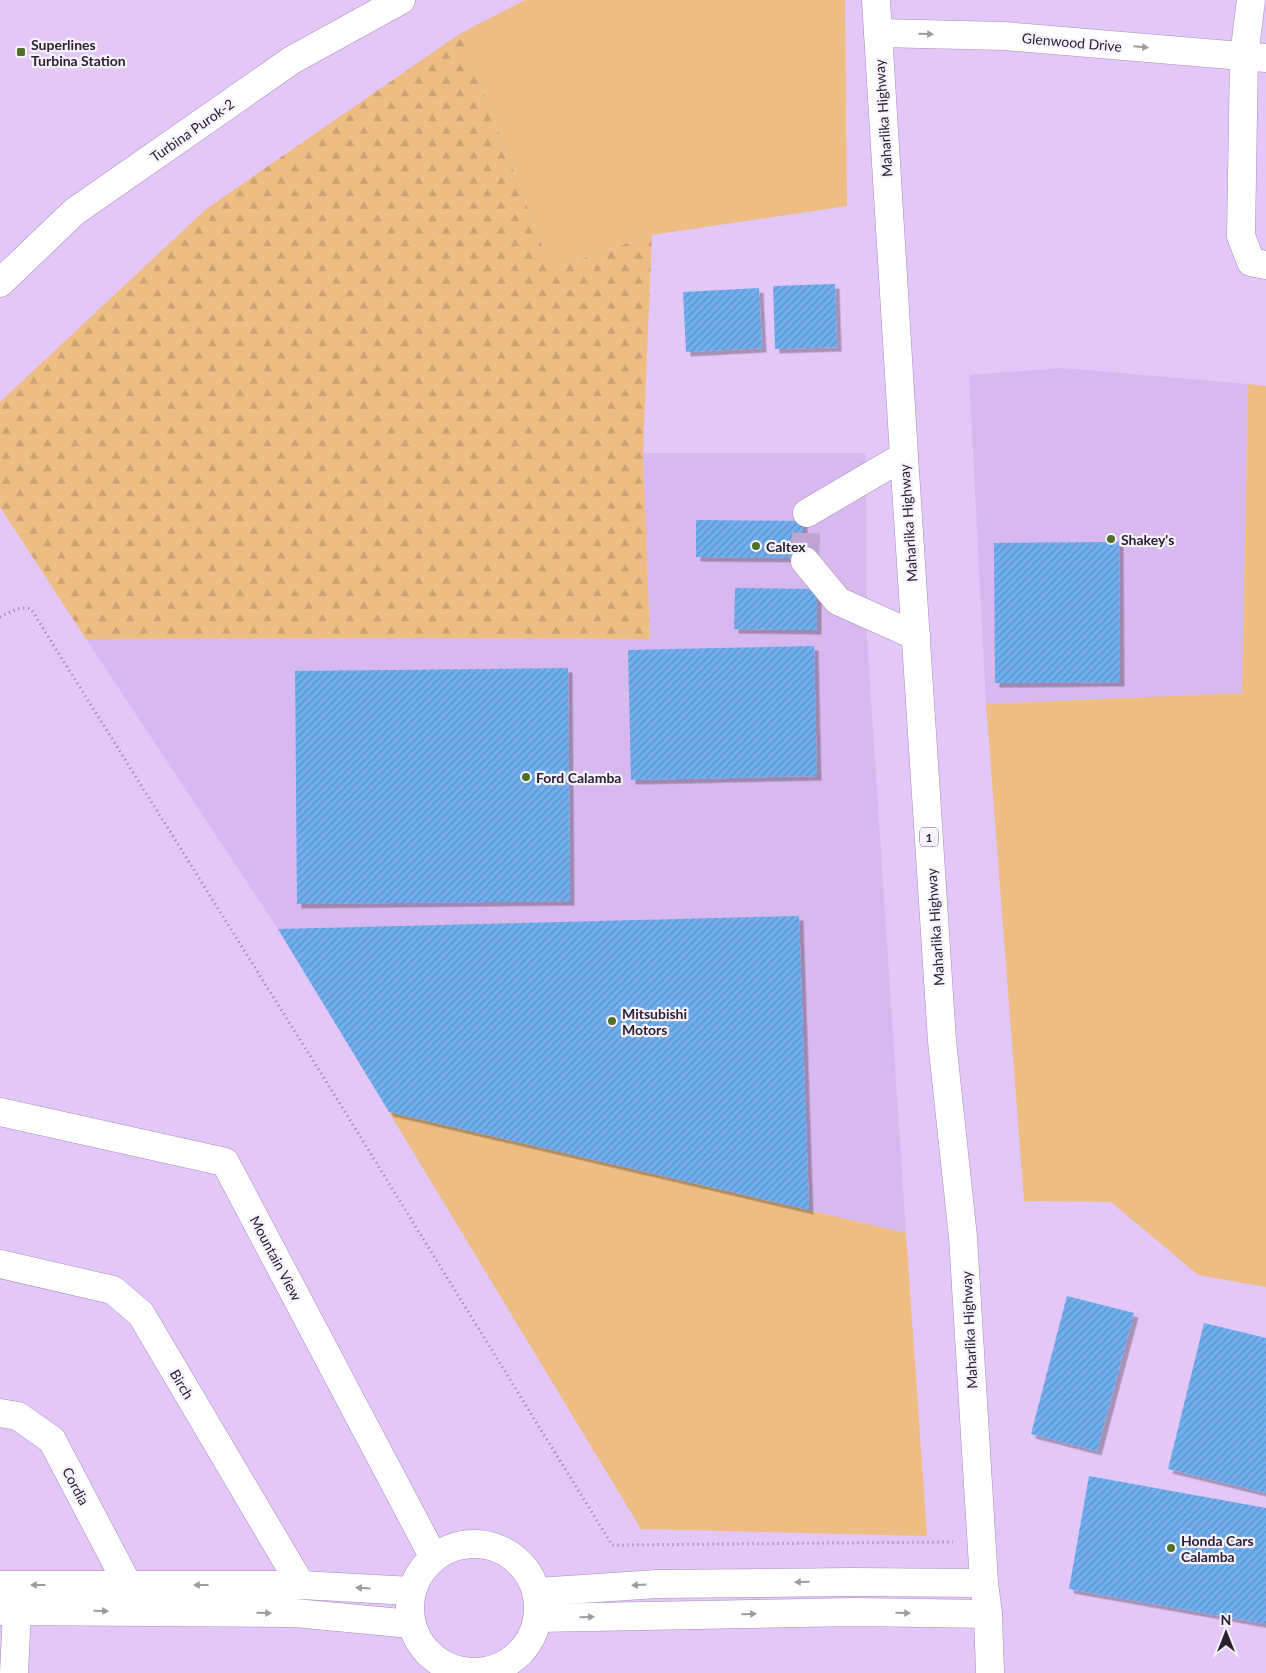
<svg xmlns="http://www.w3.org/2000/svg" width="1266" height="1673" font-family="Lato,sans-serif">
<style>
.built{fill:#d7b9ef}
.green{fill:#eebd83}
.forest{fill:url(#forest-firs)}
.building{fill:url(#building-hatch);filter:url(#shadow)}
.lines{fill:none;stroke-linecap:round;stroke-linejoin:round}
.minor-tunnel{stroke:#bea6d1;stroke-width:28;stroke-dasharray:28 14;stroke-linecap:butt}
.minor-casing{stroke:#a68cba;stroke-width:29}
.highway-casing{stroke:#a68cba;stroke-width:29}
.path{stroke:#917da1;stroke-width:3;stroke-dasharray:1 4;stroke-linecap:butt}
.minor{stroke:#fff;stroke-width:28}
.highway{stroke:#fff;stroke-width:28}
.oneway{fill:#9f9ba3}
.poi-dot{fill:#4f7028;stroke:#f8f2fd;stroke-width:2}
.labels{text-anchor:middle;dominant-baseline:central;stroke-width:4.5;stroke-linejoin:round;paint-order:stroke}
.shield{fill:#f8f2fd;stroke:#685f6f;stroke-width:1}
.shield-label{font-size:12px;font-weight:bold;fill:#2a2032}
.street-label{font-size:14px;fill:#2a2032;stroke:#f8f2fd}
.poi-label{font-size:14px;font-weight:bold;fill:#2a2032;stroke:#f8f2fd;text-anchor:start}
</style>
<defs>
<pattern id="forest-firs" width="22" height="20" patternUnits="userSpaceOnUse" patternTransform="scale(1.25)"><rect width="22" height="20" fill="#eebd83"/><path d="M5 1l3.5 6h-7zM16 11l3.5 6h-7z" fill="#cca272"/></pattern>
<pattern id="building-hatch" width="6" height="6" patternUnits="userSpaceOnUse" patternTransform="scale(1.25)"><rect width="6" height="6" fill="#71b0f0"/><path d="M-1 1l2-2M0 6l6-6M5 7l2-2" fill="none" stroke="#5d8fc3"/></pattern>
<filter id="shadow"><feDropShadow dx="4.5" dy="4.5" stdDeviation="0" flood-color="#0004"/></filter>
</defs>
<rect width="100%" height="100%" fill="#e3c7f9"/>
<g class="built">
<path d="M 1063,368 L 1248,384 L 1242,694 L 986,704 L 969,375 Z"/>
<path d="M 643,453 L 866,453 L 867,638 L 906,1233 L 389,1112 L 278,929 L 86,639 L 425,638 L 650,639 Z"/>
</g>
<g class="green">
<path d="M 525,0 L 845,0 L 847,206 L 652,235 L 551,269 L 461,33 Z"/>
<path d="M 1248,384 L 1266,386 L 1266,1287 L 1198,1275 L 1111,1202 L 1024,1201 L 986,704 L 1242,693 Z"/>
<path d="M 389,1112 L 906,1233 L 927,1536 L 641,1529 Z"/>
</g>
<path class="forest" d="M 461,33 L 551,269 L 652,235 L 643,453 L 650,639 L 425,638 L 86,639 L 0,507 L 0,402 L 206,209 Z"/>
<g class="building">
<path d="M 835,284 L 837,347 L 775,349 L 773,286 Z"/>
<path d="M 759,288 L 762,348 L 686,352 L 683,292 Z"/>
<path d="M 696,520 L 803,521 L 803,558 L 696,557 Z"/>
<path d="M 1119,542 L 1120,682 L 995,683 L 994,543 Z"/>
<path d="M 735,588 L 817,589 L 817,630 L 734,629 Z"/>
<path d="M 814,646 L 817,776 L 631,780 L 628,650 Z"/>
<path d="M 568,668 L 570,901 L 297,904 L 295,671 Z"/>
<path d="M 799,916 L 809,1210 L 389,1112 L 278,929 Z"/>
<path d="M 1067,1296 L 1134,1313 L 1097,1451 L 1031,1434 Z"/>
<path d="M 1204,1323 L 1266,1338 L 1266,1493 L 1168,1469 Z"/>
<path d="M 1089,1476 L 1266,1508 L 1266,1624 L 1069,1589 Z"/>
</g>
<g class="lines">
<path class="minor-tunnel" d="M 805,561 L 807,513"/>
<defs>
<g id="minor">
<path d="M 1251,0 L 1244,56 L 1241,236 L 1251,262 L 1266,265"/>
<path d="M 878,33 L 1005,36 L 1266,58"/>
<path d="M 0,283 L 74,212 L 292,60 L 401,0"/>
<path d="M 807,513 L 904,456"/>
<path d="M 805,561 L 838,601 L 916,636"/>
<path d="M 0,1112 L 225,1162 L 434,1558"/>
<path d="M 0,1264 L 113,1290 L 141,1314 L 301,1585"/>
<path d="M 0,1413 L 18,1416 L 52,1440 L 128,1585"/>
<circle cx="474" cy="1608" r="64"/>
<path d="M 0,1585 L 301,1585 L 412,1591"/>
<path d="M 537,1592 L 657,1584 L 851,1582 L 984,1583"/>
<path d="M 0,1611 L 295,1613 L 411,1624"/>
<path d="M 538,1618 L 855,1612 L 988,1614"/>
<path d="M 14,1673 L 17,1611"/>
</g>
<path id="highway" d="M 876,0 L 904,456 L 942,1041 L 963,1237 L 984,1583 L 988,1614 L 990,1673"/>
</defs>
<use href="#minor" class="minor-casing"/>
<use href="#highway" class="highway-casing"/>
<path class="path" d="M 0,617 C 10,612 20,606 31,609 L 337,1099 L 612,1545 L 953,1542"/>
<use href="#minor" class="minor"/>
<use href="#highway" class="highway"/>
</g>
<defs><path id="oneway-solid" d="M-6-.8H1V-3.2L6.5 0L1 3.2V.8H-6Z" transform="scale(1.25)"/></defs>
<g class="oneway">
<use href="#oneway-solid" transform="translate(926 34) rotate(1)"/>
<use href="#oneway-solid" transform="translate(1141 47) rotate(5)"/>
<use href="#oneway-solid" transform="translate(802 1582) rotate(179)"/>
<use href="#oneway-solid" transform="translate(38 1585) rotate(180)"/>
<use href="#oneway-solid" transform="translate(201 1585) rotate(180)"/>
<use href="#oneway-solid" transform="translate(639 1585) rotate(176)"/>
<use href="#oneway-solid" transform="translate(363 1588) rotate(-177)"/>
<use href="#oneway-solid" transform="translate(101 1611) rotate(1)"/>
<use href="#oneway-solid" transform="translate(264 1613) rotate(1)"/>
<use href="#oneway-solid" transform="translate(903 1613) rotate(1)"/>
<use href="#oneway-solid" transform="translate(749 1614) rotate(-1)"/>
<use href="#oneway-solid" transform="translate(587 1617) rotate(-1)"/>
</g>
<g class="poi-dot">
<rect x="16" y="47" width="10" height="10" rx="2.5"/>
<circle cx="1111" cy="539" r="5"/>
<circle cx="756" cy="546" r="5"/>
<circle cx="526" cy="777" r="5"/>
<circle cx="612" cy="1021" r="5"/>
<circle cx="1171" cy="1548" r="5"/>
</g>
<g class="labels">
<rect class="shield" x="920" y="827.5" width="18" height="19" rx="4"/>
<g class="shield-label">
<text x="929" y="837">1</text>
</g>
<g class="street-label">
<text transform="translate(1072 42) rotate(5)">Glenwood Drive</text>
<text transform="translate(883 118) rotate(-94)">Maharlika Highway</text>
<text transform="translate(192 130) rotate(-35)">Turbina Purok-2</text>
<text transform="translate(908 523) rotate(-94)">Maharlika Highway</text>
<text transform="translate(935 927) rotate(-94)">Maharlika Highway</text>
<text transform="translate(276 1258) rotate(62)">Mountain View</text>
<text transform="translate(969 1330) rotate(-93)">Maharlika Highway</text>
<text transform="translate(182 1384) rotate(59)">Birch</text>
<text transform="translate(76 1486) rotate(62)">Cordia</text>
</g>
<g class="poi-label">
<text x="31" y="44">Superlines<tspan x="31" dy="16">Turbina Station</tspan></text>
<text x="1121" y="539">Shakey's</text>
<text x="766" y="546">Caltex</text>
<text x="536" y="777">Ford Calamba</text>
<text x="622" y="1013">Mitsubishi<tspan x="622" dy="16">Motors</tspan></text>
<text x="1181" y="1540">Honda Cars<tspan x="1181" dy="16">Calamba</tspan></text>
</g>
</g>
<g transform="translate(1226 1633)" stroke="#f8f2fd" stroke-width="4" paint-order="stroke">
<path d="M0-4L9 19L0 12L-9 19Z" fill="#2a2032"/>
<text y="-8" font-size="14" font-weight="bold" text-anchor="middle" fill="#2a2032">N</text>
</g>
</svg>
